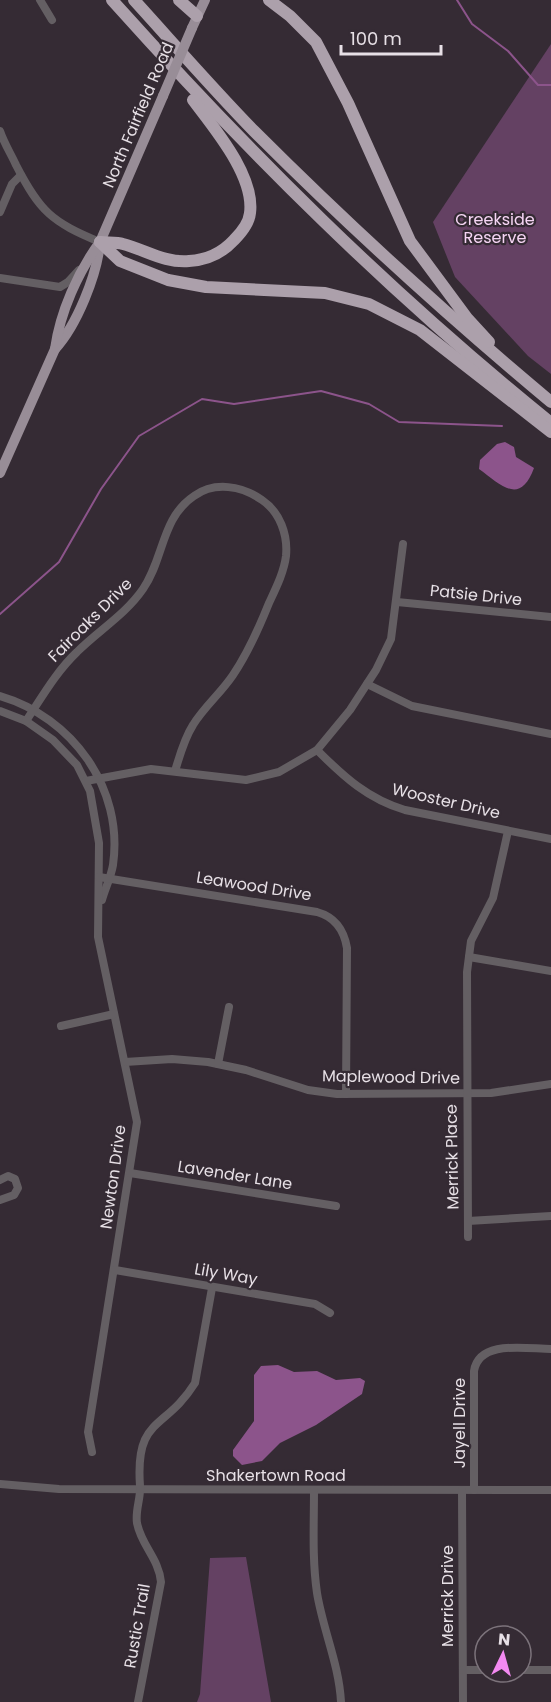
<svg xmlns="http://www.w3.org/2000/svg" width="551" height="1702" font-family="Poppins,sans-serif">
<style>
.green{fill:#644163}
.water{fill:#8c548b}
.lines{fill:none;stroke-linecap:round;stroke-linejoin:round}
.stream{stroke:#8c548b;stroke-width:2}
.minor{stroke:#645f63;stroke-width:8}
.major{stroke:#988d97;stroke-width:10}
.highway{stroke:#aca0ab;stroke-width:12}
.major-bridge{stroke:#988d97;stroke-width:10}
.labels{text-anchor:middle;dominant-baseline:central;stroke-width:4.5;stroke-linejoin:round;paint-order:stroke}
.street-label{font-size:16px;fill:#e7e0e6;stroke:#352b34}
.park-label{font-size:16px;fill:#f6d5f4;stroke:#352b34}
</style>
<rect width="100%" height="100%" fill="#352b34"/>
<g class="green">
<path d="M 551,44 L 551,374 L 528,356 L 455,277 L 433,222 Z"/>
<path d="M 246,1557 L 271,1702 L 197,1702 L 200,1694 L 210,1558 Z"/>
</g>
<g class="water">
<path d="M 505,442 L 514,447 L 516,457 L 534,468 C 520,506 501,485 479,469 L 480,460 L 497,444 Z"/>
<path d="M 278,1365 L 294,1372 L 317,1371 L 336,1380 L 360,1378 L 365,1381 L 362,1394 L 316,1425 L 280,1443 L 262,1461 L 242,1465 L 233,1456 L 233,1450 L 254,1421 L 254,1375 L 261,1366 Z"/>
</g>
<g class="lines">
<g class="stream">
<path d="M 457,0 L 472,24 L 508,51 L 538,85 L 551,85"/>
<path d="M 0,614 L 59,562 L 101,489 L 139,436 L 202,399 L 234,404 L 321,391 L 369,404 L 399,422 L 502,426"/>
</g>
<g class="minor">
<path d="M 40,0 L 52,20"/>
<path d="M 0,131 C 4,143 11,154 16,165 C 40,212 52,222 100,242"/>
<path d="M 0,212 L 12,184 L 21,175"/>
<path d="M 0,278 L 60,287 L 68,282 L 79,270"/>
<path d="M 397,602 L 551,617"/>
<path d="M 367,684 L 412,706 L 551,734"/>
<path d="M 0,696 C 72,717 124,788 113,865 C 111,877 105,889 102,900"/>
<path d="M 0,711 L 26,721 L 53,740 L 77,765 L 90,791 L 99,843 L 98,937 L 137,1122 L 88,1432 L 92,1452"/>
<path d="M 26,721 C 42,697 56,672 77,652 C 99,630 125,615 143,589 C 164,559 161,518 194,496 C 215,481 242,486 262,500 C 280,512 288,535 286,556 C 284,572 276,588 269,603 C 259,628 248,653 233,675 C 221,693 204,707 193,725 C 184,739 180,755 175,771"/>
<path d="M 317,750 C 344,777 368,799 405,810 L 551,839"/>
<path d="M 86,781 L 151,769 L 246,780 L 279,772 L 317,750 L 350,710 L 376,670 L 391,639 L 403,544"/>
<path d="M 99,877 L 317,912 C 335,917 344,930 347,948 L 346,1094"/>
<path d="M 469,957 L 551,971"/>
<path d="M 61,1026 L 114,1014"/>
<path d="M 125,1062 L 172,1059 L 208,1062 L 246,1070 L 308,1090 L 337,1094 L 491,1093 L 551,1084"/>
<path d="M 218,1064 L 229,1007"/>
<path d="M 130,1173 L 336,1206"/>
<path d="M 0,1180 L 8,1176 L 15,1179 L 18,1188 L 14,1195 L 0,1200"/>
<path d="M 468,1221 L 551,1216"/>
<path d="M 468,1237 L 467,972 L 471,941 L 493,898 L 508,831"/>
<path d="M 115,1270 L 315,1304 L 330,1313"/>
<path d="M 0,1484 L 59,1489 L 551,1490"/>
<path d="M 314,1490 C 314,1524 312,1559 317,1593 C 323,1630 339,1664 341,1702"/>
<path d="M 462,1490 L 463,1702"/>
<path d="M 474,1490 L 474,1371 C 479,1339 527,1349 551,1349"/>
<path d="M 463,1670 L 485,1670"/>
<path d="M 521,1670 L 551,1670"/>
<path d="M 138,1702 L 161,1582 C 159,1559 141,1545 137,1523 C 135,1510 141,1498 140,1486 C 135,1416 165,1431 195,1383 L 212,1288"/>
</g>
<g class="major">
<path d="M 192,28 L 205,0"/>
<path d="M 55,349 C 77,325 97,275 100,243"/>
<path d="M 0,473 L 55,349 C 60,312 78,272 100,242 L 163,96"/>
</g>
<g class="highway">
<path d="M 112,0 C 250,154 390,293 551,423"/>
<path d="M 134,0 C 174,44 213,89 254,131 C 349,226 448,316 551,402"/>
<path d="M 179,0 L 197,16"/>
<path d="M 269,0 L 290,16 L 316,42 L 348,103 L 410,241 L 467,318 L 489,342"/>
<path d="M 100,242 L 120,261 L 168,280 L 206,287 L 325,293 L 369,304 L 420,330 L 551,432"/>
<path d="M 100,242 C 107,243 116,242 123,244 C 146,250 164,263 189,261 C 207,260 222,253 234,240 C 241,233 249,223 250,213 C 255,176 214,128 193,100"/>
</g>
<path class="major-bridge" d="M 163,96 L 192,28"/>
</g>
<g class="labels">
<g class="street-label">
<text transform="translate(138 115) rotate(-67)">North Fairfield Road</text>
<text transform="translate(476 595) rotate(6)">Patsie Drive</text>
<text transform="translate(90 620) rotate(-45)">Fairoaks Drive</text>
<text transform="translate(446 801) rotate(13)">Wooster Drive</text>
<text transform="translate(254 886) rotate(9)">Leawood Drive</text>
<text transform="translate(391 1077) rotate(1)">Maplewood Drive</text>
<text transform="translate(452 1157) rotate(-91)">Merrick Place</text>
<text transform="translate(235 1175) rotate(9)">Lavender Lane</text>
<text transform="translate(113 1177) rotate(-82)">Newton Drive</text>
<text transform="translate(226 1274) rotate(10)">Lily Way</text>
<text transform="translate(459 1423) rotate(-90)">Jayell Drive</text>
<text x="276" y="1475">Shakertown Road</text>
<text transform="translate(447 1596) rotate(-90)">Merrick Drive</text>
<text transform="translate(137 1626) rotate(-80)">Rustic Trail</text>
</g>
<g class="park-label">
<text x="495" y="219">Creekside<tspan x="495" dy="18">Reserve</tspan></text>
</g>
</g>
<g transform="translate(503 1654) rotate(5)"><circle r="28" fill="#352b34" stroke="#7c737b" stroke-width="1.5"/>
<path d="M0-4.5L10 22L0 15L-10 22Z" fill="#f389f1"/>
<text y="-9" font-size="16" font-weight="bold" text-anchor="middle" fill="#e7e0e6">N</text>
</g>
<path d="M341 45v9h100v-9" fill="none" stroke="#e7e0e6" stroke-width="3"/>
<text x="350" y="45" font-size="18" fill="#e7e0e6" stroke="#352b34" stroke-width="4.5" paint-order="stroke">100 m</text>
</svg>
